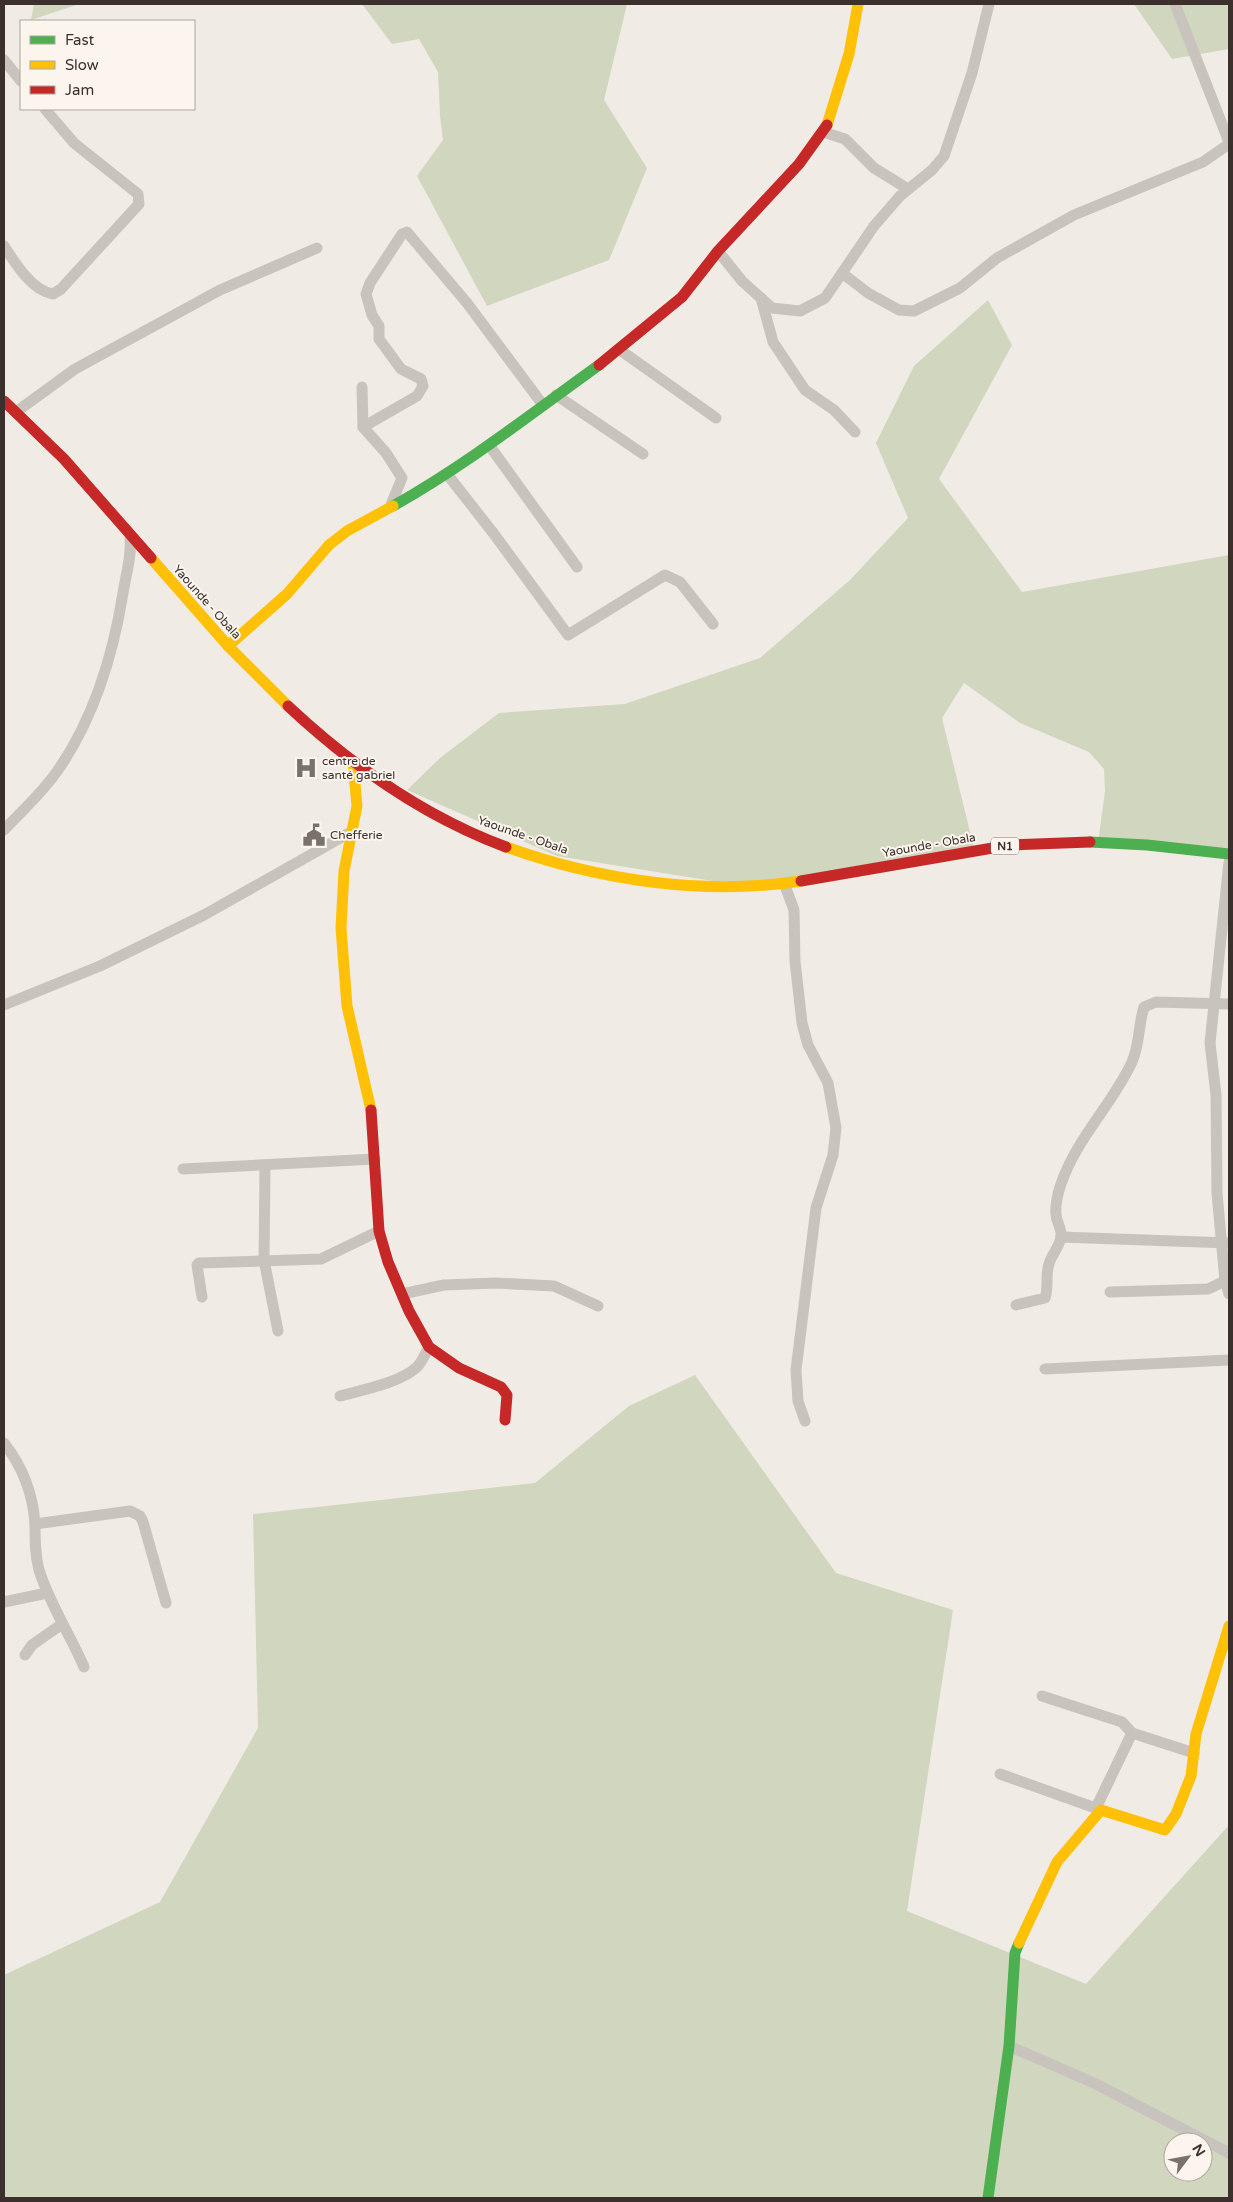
<svg xmlns="http://www.w3.org/2000/svg" width="1233" height="2202" font-family="'Varela Round',sans-serif">
<style>
.green{fill:#d1d6bf;fill-rule:evenodd}
.lines{fill:none;stroke-linecap:round;stroke-linejoin:round}
.street{stroke:#c9c3be;stroke-width:11}
.fast{stroke:#4caf50;stroke-width:11}
.slow{stroke:#ffc107;stroke-width:11}
.jam{stroke:#c62828;stroke-width:11}
.labels{text-anchor:middle;dominant-baseline:central;stroke-width:4;stroke-linejoin:round;paint-order:stroke}
.shield{fill:#fbf5ee;stroke:#756b66;stroke-width:1}
.shield-label{font-size:11px;font-weight:bold;fill:#3b302b}
.street-label{font-size:12px;fill:#3b302b;stroke:#fbf5ee}
.poi-label{font-size:12px;fill:#3b302b;stroke:#fbf5ee;text-anchor:start}
</style>
<rect width="100%" height="100%" fill="#f0ebe5"/>
<g class="green">
<path d="M 34,4 L 79,4 L 31,20 Z"/>
<path d="M 362,4 L 627,4 L 604,100 L 647,168 L 609,260 L 487,306 L 417,176 L 443,140 L 440,116 L 438,72 L 419,39 L 392,44 Z"/>
<path d="M 1134,4 L 1229,4 L 1229,49 L 1172,59 Z"/>
<path d="M 988,300 L 1012,345 L 939,479 L 1022,592 L 1229,555 L 1229,854 L 1098,843 L 1105,791 L 1104,769 L 1089,752 L 1020,723 L 964,683 L 942,718 L 975,852 L 738,885 L 557,856 L 407,790 L 440,758 L 499,713 L 625,704 L 760,658 L 850,580 L 908,518 L 876,443 L 914,366 Z"/>
<path d="M 695,1375 L 836,1573 L 953,1610 L 907,1911 L 1086,1984 L 1229,1825 L 1229,2198 L 4,2198 L 4,1975 L 160,1902 L 258,1728 L 253,1514 L 535,1483 L 629,1406 ZM 1173,2142 L 1203,2142 L 1203,2172 L 1173,2172 Z"/>
</g>
<g class="lines">
<g class="street">
<path d="M 1175,4 L 1229,142"/>
<path d="M 4,60 L 21,81"/>
<path d="M 823,132 L 845,139 L 874,168 L 908,189"/>
<path d="M 4,246 C 15,263 32,291 53,294 L 61,289 L 139,204 L 138,194 L 74,143 L 45,109"/>
<path d="M 718,251 L 742,281 L 772,308 L 800,311 L 825,298 L 874,226 L 900,196 L 932,170 L 944,156 L 972,73 L 989,4"/>
<path d="M 842,273 L 868,293 L 899,310 L 914,311 L 960,288 L 997,258 L 1074,215 L 1203,162 L 1229,144"/>
<path d="M 761,298 L 773,342 L 805,390 L 834,410 L 855,432"/>
<path d="M 620,350 L 716,418"/>
<path d="M 362,387 L 363,427 L 386,453 L 402,478 L 390,507"/>
<path d="M 556,395 L 643,454"/>
<path d="M 16,412 L 75,369 L 220,290 L 317,248"/>
<path d="M 363,427 L 417,396 L 423,386 L 421,379 L 401,369 L 379,339 L 379,326 L 372,315 L 366,294 L 370,283 L 402,234 L 407,232 L 467,303 L 543,405"/>
<path d="M 489,445 L 577,567"/>
<path d="M 447,474 L 494,534 L 568,635 L 665,575 L 680,582 L 713,624"/>
<path d="M 4,830 C 22,811 43,792 58,770 C 94,718 113,656 123,593 C 126,574 132,556 130,537"/>
<path d="M 1229,862 L 1210,1043 L 1216,1095 L 1217,1193 L 1225,1281 L 1229,1294"/>
<path d="M 784,883 L 794,910 L 795,961 L 802,1023 L 808,1045 L 828,1083 L 836,1128 L 833,1155 L 816,1208 L 796,1370 L 798,1401 L 805,1421"/>
<path d="M 4,1005 L 100,966 L 204,915 L 351,832"/>
<path d="M 265,1165 L 264,1260 L 278,1331"/>
<path d="M 183,1169 L 375,1159"/>
<path d="M 1061,1237 L 1229,1243"/>
<path d="M 1110,1292 L 1208,1289 L 1225,1281"/>
<path d="M 402,1294 L 444,1285 L 496,1283 L 554,1286 L 598,1306"/>
<path d="M 202,1297 L 197,1265 L 199,1263 L 321,1259 L 379,1231"/>
<path d="M 1016,1305 L 1045,1298 C 1049,1287 1045,1275 1049,1264 C 1051,1255 1061,1245 1061,1236 C 1062,1229 1056,1221 1056,1214 C 1055,1206 1058,1192 1061,1184 C 1076,1139 1112,1105 1132,1062 C 1140,1044 1138,1026 1144,1007 L 1156,1002 L 1229,1004"/>
<path d="M 1045,1369 L 1229,1360"/>
<path d="M 340,1396 C 361,1390 400,1383 417,1367 C 422,1362 425,1354 429,1347"/>
<path d="M 4,1443 C 22,1466 33,1495 35,1524 C 35,1540 35,1555 39,1570 C 50,1605 70,1634 84,1667"/>
<path d="M 35,1524 L 130,1511 L 140,1516 L 143,1522 L 166,1603"/>
<path d="M 4,1602 L 47,1593"/>
<path d="M 25,1655 L 32,1645 L 62,1624"/>
<path d="M 1042,1696 L 1122,1722 L 1132,1733 L 1194,1753"/>
<path d="M 1000,1774 L 1101,1810"/>
<path d="M 1096,1808 L 1132,1733"/>
<path d="M 1009,2046 L 1094,2083 L 1229,2153"/>
</g>
<g class="fast">
<path d="M 393,506 C 466,465 531,414 599,365"/>
<path d="M 1090,842 L 1147,845 L 1229,854"/>
<path d="M 988,2198 L 1009,2046 L 1015,1953 L 1019,1943"/>
</g>
<g class="slow">
<path d="M 827,125 L 849,54 L 858,4"/>
<path d="M 151,558 L 229,647 L 288,706"/>
<path d="M 228,646 L 287,594 L 329,545 L 347,531 L 393,506"/>
<path d="M 353,762 L 357,806 L 344,871 L 341,928 L 347,1006 L 371,1110"/>
<path d="M 506,847 C 598,880 703,896 801,881"/>
<path d="M 1019,1943 L 1057,1862 L 1101,1810 L 1165,1830 L 1176,1814 L 1191,1776 L 1196,1734 L 1229,1626"/>
</g>
<g class="jam">
<path d="M 599,365 L 682,297 L 718,251 L 799,164 L 827,125"/>
<path d="M 4,401 L 64,459 L 151,558"/>
<path d="M 288,706 C 350,764 425,817 506,847"/>
<path d="M 801,881 L 1010,845 L 1090,842"/>
<path d="M 371,1110 L 379,1231 L 388,1262 L 409,1311 L 429,1347 L 459,1368 L 501,1387 L 507,1395 L 505,1420"/>
</g>
</g>
<defs>
<symbol id="hospital-bare" viewBox="-9 -9 18 18"><path d="M-5-5h3v3.5h4V-5h3V5h-3V1.5h-4V5h-3Z" fill="#7a716c" stroke="#fbf5ee" stroke-width="2.5" paint-order="stroke"/></symbol>
<symbol id="civic-bare" viewBox="-9 -9 18 18"><path d="M-.6-6.5H3V-4.5H.6V-3L4-1V1h2V6H-6V1h2V-1L-.6-3ZM-1.2 2.5V6h2.4V2.5Z" fill="#7a716c" stroke="#fbf5ee" stroke-width="2.5" paint-order="stroke"/></symbol>
</defs>
<g fill-rule="evenodd">
<use href="#hospital-bare" x="290" y="752" width="32" height="32"/>
<use href="#civic-bare" x="298" y="819" width="32" height="32"/>
</g>
<g class="labels">
<rect class="shield" x="991" y="837.5" width="28" height="17" rx="4"/>
<g class="shield-label">
<text x="1005" y="846">N1</text>
</g>
<g class="street-label">
<text transform="translate(207 602) rotate(48)">Yaounde - Obala</text>
<text transform="translate(523 835) rotate(19)">Yaounde - Obala</text>
<text transform="translate(929 845) rotate(-10)">Yaounde - Obala</text>
</g>
<g class="poi-label">
<text x="322" y="761">centre de<tspan x="322" dy="14">santé gabriel</tspan></text>
<text x="330" y="835">Chefferie</text>
</g>
</g>
<rect width="1233" height="2202" fill="none" stroke="#3b302b" stroke-width="10"/>
<rect x="20" y="20" width="175" height="90" fill="#fbf5ee" stroke="#aea6a0"/>
<rect x="30" y="36" width="25" height="8" fill="#4caf50" stroke="#aea6a0"/>
<text x="65" y="45" font-size="15" fill="#3b302b">Fast</text>
<rect x="30" y="61" width="25" height="8" fill="#ffc107" stroke="#aea6a0"/>
<text x="65" y="70" font-size="15" fill="#3b302b">Slow</text>
<rect x="30" y="86" width="25" height="8" fill="#c62828" stroke="#aea6a0"/>
<text x="65" y="95" font-size="15" fill="#3b302b">Jam</text>
<g transform="translate(1188 2157) rotate(58)"><circle r="24" fill="#fbf5ee" stroke="#aea6a0"/>
<path d="M0-4L9 19L0 12L-9 19Z" fill="#7a716c"/>
<text y="-8" font-size="14" font-weight="bold" text-anchor="middle" fill="#3b302b">N</text>
</g>
</svg>
